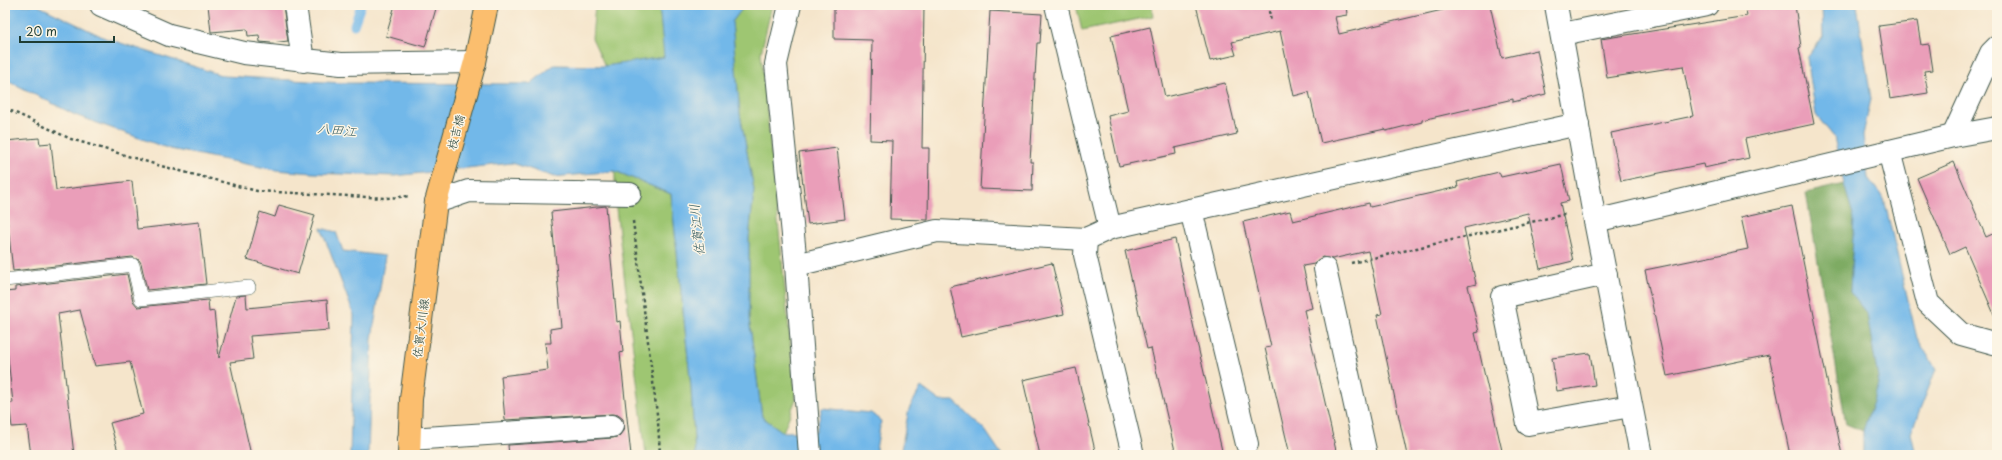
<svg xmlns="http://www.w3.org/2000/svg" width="2002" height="460" font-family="'Playpen Sans','Klee One',sans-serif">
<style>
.green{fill:#9ec672;stroke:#5e8253}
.forest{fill:#7eab64;stroke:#4e744c}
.water{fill:#72b8e9;stroke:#487a8e}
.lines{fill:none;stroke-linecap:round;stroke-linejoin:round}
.stream{stroke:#72b8e9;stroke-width:9}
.building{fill:#ea9eb9}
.lane-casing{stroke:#3f564b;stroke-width:14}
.street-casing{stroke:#3f564b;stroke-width:24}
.primary-casing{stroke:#3f564b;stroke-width:24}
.path{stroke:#3f564b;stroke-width:2.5;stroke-dasharray:3 3;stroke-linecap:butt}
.lane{stroke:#fff;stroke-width:13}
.street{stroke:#fff;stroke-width:22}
.primary{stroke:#fbbe6e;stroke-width:22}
.labels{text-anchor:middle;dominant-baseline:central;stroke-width:3;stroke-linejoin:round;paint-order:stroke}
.street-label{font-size:12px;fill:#1f3d34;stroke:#fcf5e5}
.water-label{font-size:13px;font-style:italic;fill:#345c61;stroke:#fcf5e5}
</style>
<rect width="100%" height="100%" fill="#fcf5e5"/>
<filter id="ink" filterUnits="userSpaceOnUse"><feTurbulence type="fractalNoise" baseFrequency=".025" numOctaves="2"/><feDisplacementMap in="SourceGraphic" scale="8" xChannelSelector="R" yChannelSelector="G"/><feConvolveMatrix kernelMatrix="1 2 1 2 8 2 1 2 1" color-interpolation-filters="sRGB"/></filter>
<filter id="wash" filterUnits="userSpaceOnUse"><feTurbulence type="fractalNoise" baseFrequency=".012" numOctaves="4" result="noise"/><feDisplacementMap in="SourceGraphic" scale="16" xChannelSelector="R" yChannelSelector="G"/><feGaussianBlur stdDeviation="0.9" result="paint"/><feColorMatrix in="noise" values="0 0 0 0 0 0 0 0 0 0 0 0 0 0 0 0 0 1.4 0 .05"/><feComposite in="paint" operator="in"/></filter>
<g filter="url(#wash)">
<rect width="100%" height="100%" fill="#f5e5cb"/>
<g class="green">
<path d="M 595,5 L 659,5 L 665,57 L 605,66 L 592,38 Z"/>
<path d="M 745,5 L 772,5 L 761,53 L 796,399 L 783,432 L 762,417 L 749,318 L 749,238 L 754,190 L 740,114 L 732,22 Z"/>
<path d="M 1076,5 L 1151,5 L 1153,16 L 1082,31 Z"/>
<path d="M 615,171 L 671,194 L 691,387 L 695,455 L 646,455 L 615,200 Z"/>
</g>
<path class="forest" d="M 1844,184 L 1854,218 L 1850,292 L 1867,314 L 1879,385 L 1863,431 L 1846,424 L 1806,193 Z"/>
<g class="water">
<path d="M 5,5 L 37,5 L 105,38 L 224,76 L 342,83 L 530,84 L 554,65 L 605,66 L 664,57 L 659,5 L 745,5 L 732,22 L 740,114 L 754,190 L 749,238 L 749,318 L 762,417 L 783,432 L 816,431 L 822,408 L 871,413 L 881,421 L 875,455 L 695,455 L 691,387 L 671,194 L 615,171 L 554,177 L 512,163 L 395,176 L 313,173 L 276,170 L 170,149 L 75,115 L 5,79 Z"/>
<path d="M 1822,5 L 1857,5 L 1871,99 L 1863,135 L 1868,178 L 1884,199 L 1917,338 L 1936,369 L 1911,433 L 1916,455 L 1863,455 L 1863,431 L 1879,384 L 1867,314 L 1850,292 L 1854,218 L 1844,184 L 1834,137 L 1816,115 L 1807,58 L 1823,37 Z"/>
<path d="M 321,228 L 336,232 L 343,251 L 385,256 L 372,339 L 368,455 L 350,455 L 354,315 Z"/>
<path d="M 921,387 L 940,401 L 954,401 L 985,430 L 1002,455 L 900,455 L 909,409 Z"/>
</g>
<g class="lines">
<path class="stream" d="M 354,25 L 361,5"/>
</g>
<g id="blocks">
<g class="building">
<path d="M 208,5 L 283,5 L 288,41 L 271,43 L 260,42 L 259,35 L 248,36 L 247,29 L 211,32 Z"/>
<path d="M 395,5 L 437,5 L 425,47 L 386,36 Z"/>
<path d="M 834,5 L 924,5 L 922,148 L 929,148 L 928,220 L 890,219 L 892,141 L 870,140 L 872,40 L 834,39 Z"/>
<path d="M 1196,5 L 1346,5 L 1347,15 L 1335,17 L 1339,34 L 1451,8 L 1450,5 L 1490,5 L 1502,58 L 1537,50 L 1546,94 L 1513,102 L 1513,99 L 1422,120 L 1422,122 L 1386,131 L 1385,129 L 1321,143 L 1309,92 L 1294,96 L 1280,31 L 1232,42 L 1236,55 L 1210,61 Z"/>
<path d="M 1773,5 L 1795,5 L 1801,47 L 1799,48 L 1814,124 L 1745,139 L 1749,158 L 1704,168 L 1703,164 L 1621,181 L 1611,133 L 1693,116 L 1683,66 L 1607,78 L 1601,39 L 1747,16 L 1746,9 Z"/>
<path d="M 990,11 L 1042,14 L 1040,43 L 1037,43 L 1030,162 L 1033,162 L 1032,191 L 980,189 Z"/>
<path d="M 1917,21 L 1921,45 L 1929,44 L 1933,70 L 1924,71 L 1928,93 L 1890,99 L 1879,26 Z"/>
<path d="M 1150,27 L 1165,97 L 1225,83 L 1237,134 L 1175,148 L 1176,154 L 1119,166 L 1108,116 L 1128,111 L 1111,36 Z"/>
<path d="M 39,138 L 40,144 L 51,143 L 56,190 L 132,181 L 137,229 L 199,222 L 206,284 L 147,290 L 141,263 L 139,260 L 132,257 L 13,271 L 5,200 L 5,141 Z"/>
<path d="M 837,148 L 845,219 L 808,224 L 799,153 Z"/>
<path d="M 1954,162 L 1986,237 L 1997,232 L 1997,321 L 1965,247 L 1950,254 L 1917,178 Z"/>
<path d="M 1561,164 L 1569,201 L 1560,203 L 1573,261 L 1540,269 L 1528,213 L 1464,228 L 1476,284 L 1468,286 L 1479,332 L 1475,333 L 1503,455 L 1407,455 L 1377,315 L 1382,314 L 1368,251 L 1332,259 L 1322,257 L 1314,264 L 1303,266 L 1312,308 L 1304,310 L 1337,455 L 1290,455 L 1265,348 L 1271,347 L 1243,222 L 1290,211 L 1293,221 L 1369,203 L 1370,207 L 1458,187 L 1457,182 L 1499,172 L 1501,177 Z"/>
<path d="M 279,205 L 315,215 L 298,274 L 247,259 L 260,212 L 275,217 Z"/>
<path d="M 606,206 L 617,322 L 620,321 L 623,352 L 620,353 L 631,455 L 509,455 L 508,445 L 613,438 L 619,436 L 623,431 L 624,426 L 623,419 L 618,415 L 612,414 L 505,420 L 501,376 L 548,370 L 545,343 L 551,343 L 550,329 L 562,327 L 551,212 Z"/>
<path d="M 1792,206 L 1842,455 L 1790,455 L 1769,355 L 1667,376 L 1645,270 L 1748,249 L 1741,217 Z"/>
<path d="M 1175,239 L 1196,338 L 1223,455 L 1176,455 L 1151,348 L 1147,349 L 1125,251 Z"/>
<path d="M 1052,263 L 1064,314 L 961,337 L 950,287 Z"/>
<path d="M 127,274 L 133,301 L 138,307 L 208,300 L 209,312 L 214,311 L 219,358 L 236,296 L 246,295 L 247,308 L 327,300 L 329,330 L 250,336 L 253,359 L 230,362 L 251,455 L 119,455 L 110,423 L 143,414 L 130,362 L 95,366 L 80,310 L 58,314 L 74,455 L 31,455 L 27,426 L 12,427 L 9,403 L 13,403 L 5,331 L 5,292 L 15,291 L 15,287 Z"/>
<path d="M 1590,353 L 1595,385 L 1557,391 L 1552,358 Z"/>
<path d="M 1076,368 L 1096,455 L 1040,455 L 1023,380 Z"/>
</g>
</g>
</g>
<g filter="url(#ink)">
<use href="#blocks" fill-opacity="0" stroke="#3f564b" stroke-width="1"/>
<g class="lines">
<defs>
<path id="lane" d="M 5,280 L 133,265 L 141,299 L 249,287"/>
<g id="street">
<path d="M 101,5 L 169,35 L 244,53 L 341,64 L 475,62"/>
<path d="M 295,5 L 303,61"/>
<path d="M 790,5 L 776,64 L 796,265 L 810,455"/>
<path d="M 1056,5 L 1110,228"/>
<path d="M 1556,5 L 1595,221 L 1641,455"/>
<path d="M 1562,34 L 1707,5"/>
<path d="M 1953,136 L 1991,53 L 1997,47"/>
<path d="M 1889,151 L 1928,303 L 1961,334 L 1997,344"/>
<path d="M 436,202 L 469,191 L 630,194"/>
<path d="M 1191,210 L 1247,444"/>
<path d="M 1595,221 L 1953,136 L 1997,128"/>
<path d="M 1086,239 L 1085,255 L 1133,455"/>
<path d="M 796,265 L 937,231 L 1086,239 L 1110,228 L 1578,124"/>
<path d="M 1325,269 L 1366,455"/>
<path d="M 1606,274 L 1502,297 L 1528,424 L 1631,406"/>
<path d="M 409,439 L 612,426"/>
</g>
<path id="primary" d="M 409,455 L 411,399 L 436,202 L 475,62 L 487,5"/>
</defs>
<use href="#lane" class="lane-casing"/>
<use href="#street" class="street-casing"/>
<use href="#primary" class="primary-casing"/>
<g class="path">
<path d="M 1268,5 L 1271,22"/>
<path d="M 5,108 L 71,139 L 161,166 L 257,191 L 386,198 L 410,196"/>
<path d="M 633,221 L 658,422 L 660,455"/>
<path d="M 1351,263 L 1566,214"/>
</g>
<use href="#lane" class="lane"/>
<use href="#street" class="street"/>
<use href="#primary" class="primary"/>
</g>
</g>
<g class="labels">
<g class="street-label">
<text transform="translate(455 132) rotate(-75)">枝吉橋</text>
<text transform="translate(420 328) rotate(-83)">佐賀大川線</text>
</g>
<g class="water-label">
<text transform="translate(337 129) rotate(6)">八田江</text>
<text transform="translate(696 230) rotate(-96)">佐賀江川</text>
</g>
</g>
<rect width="2002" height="460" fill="none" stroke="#fcf5e5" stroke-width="20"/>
<path d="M20 36v6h94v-6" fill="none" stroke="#1f3d34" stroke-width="2"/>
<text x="26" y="36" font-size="12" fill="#1f3d34" stroke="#fcf5e5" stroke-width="3" paint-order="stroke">20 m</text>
</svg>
